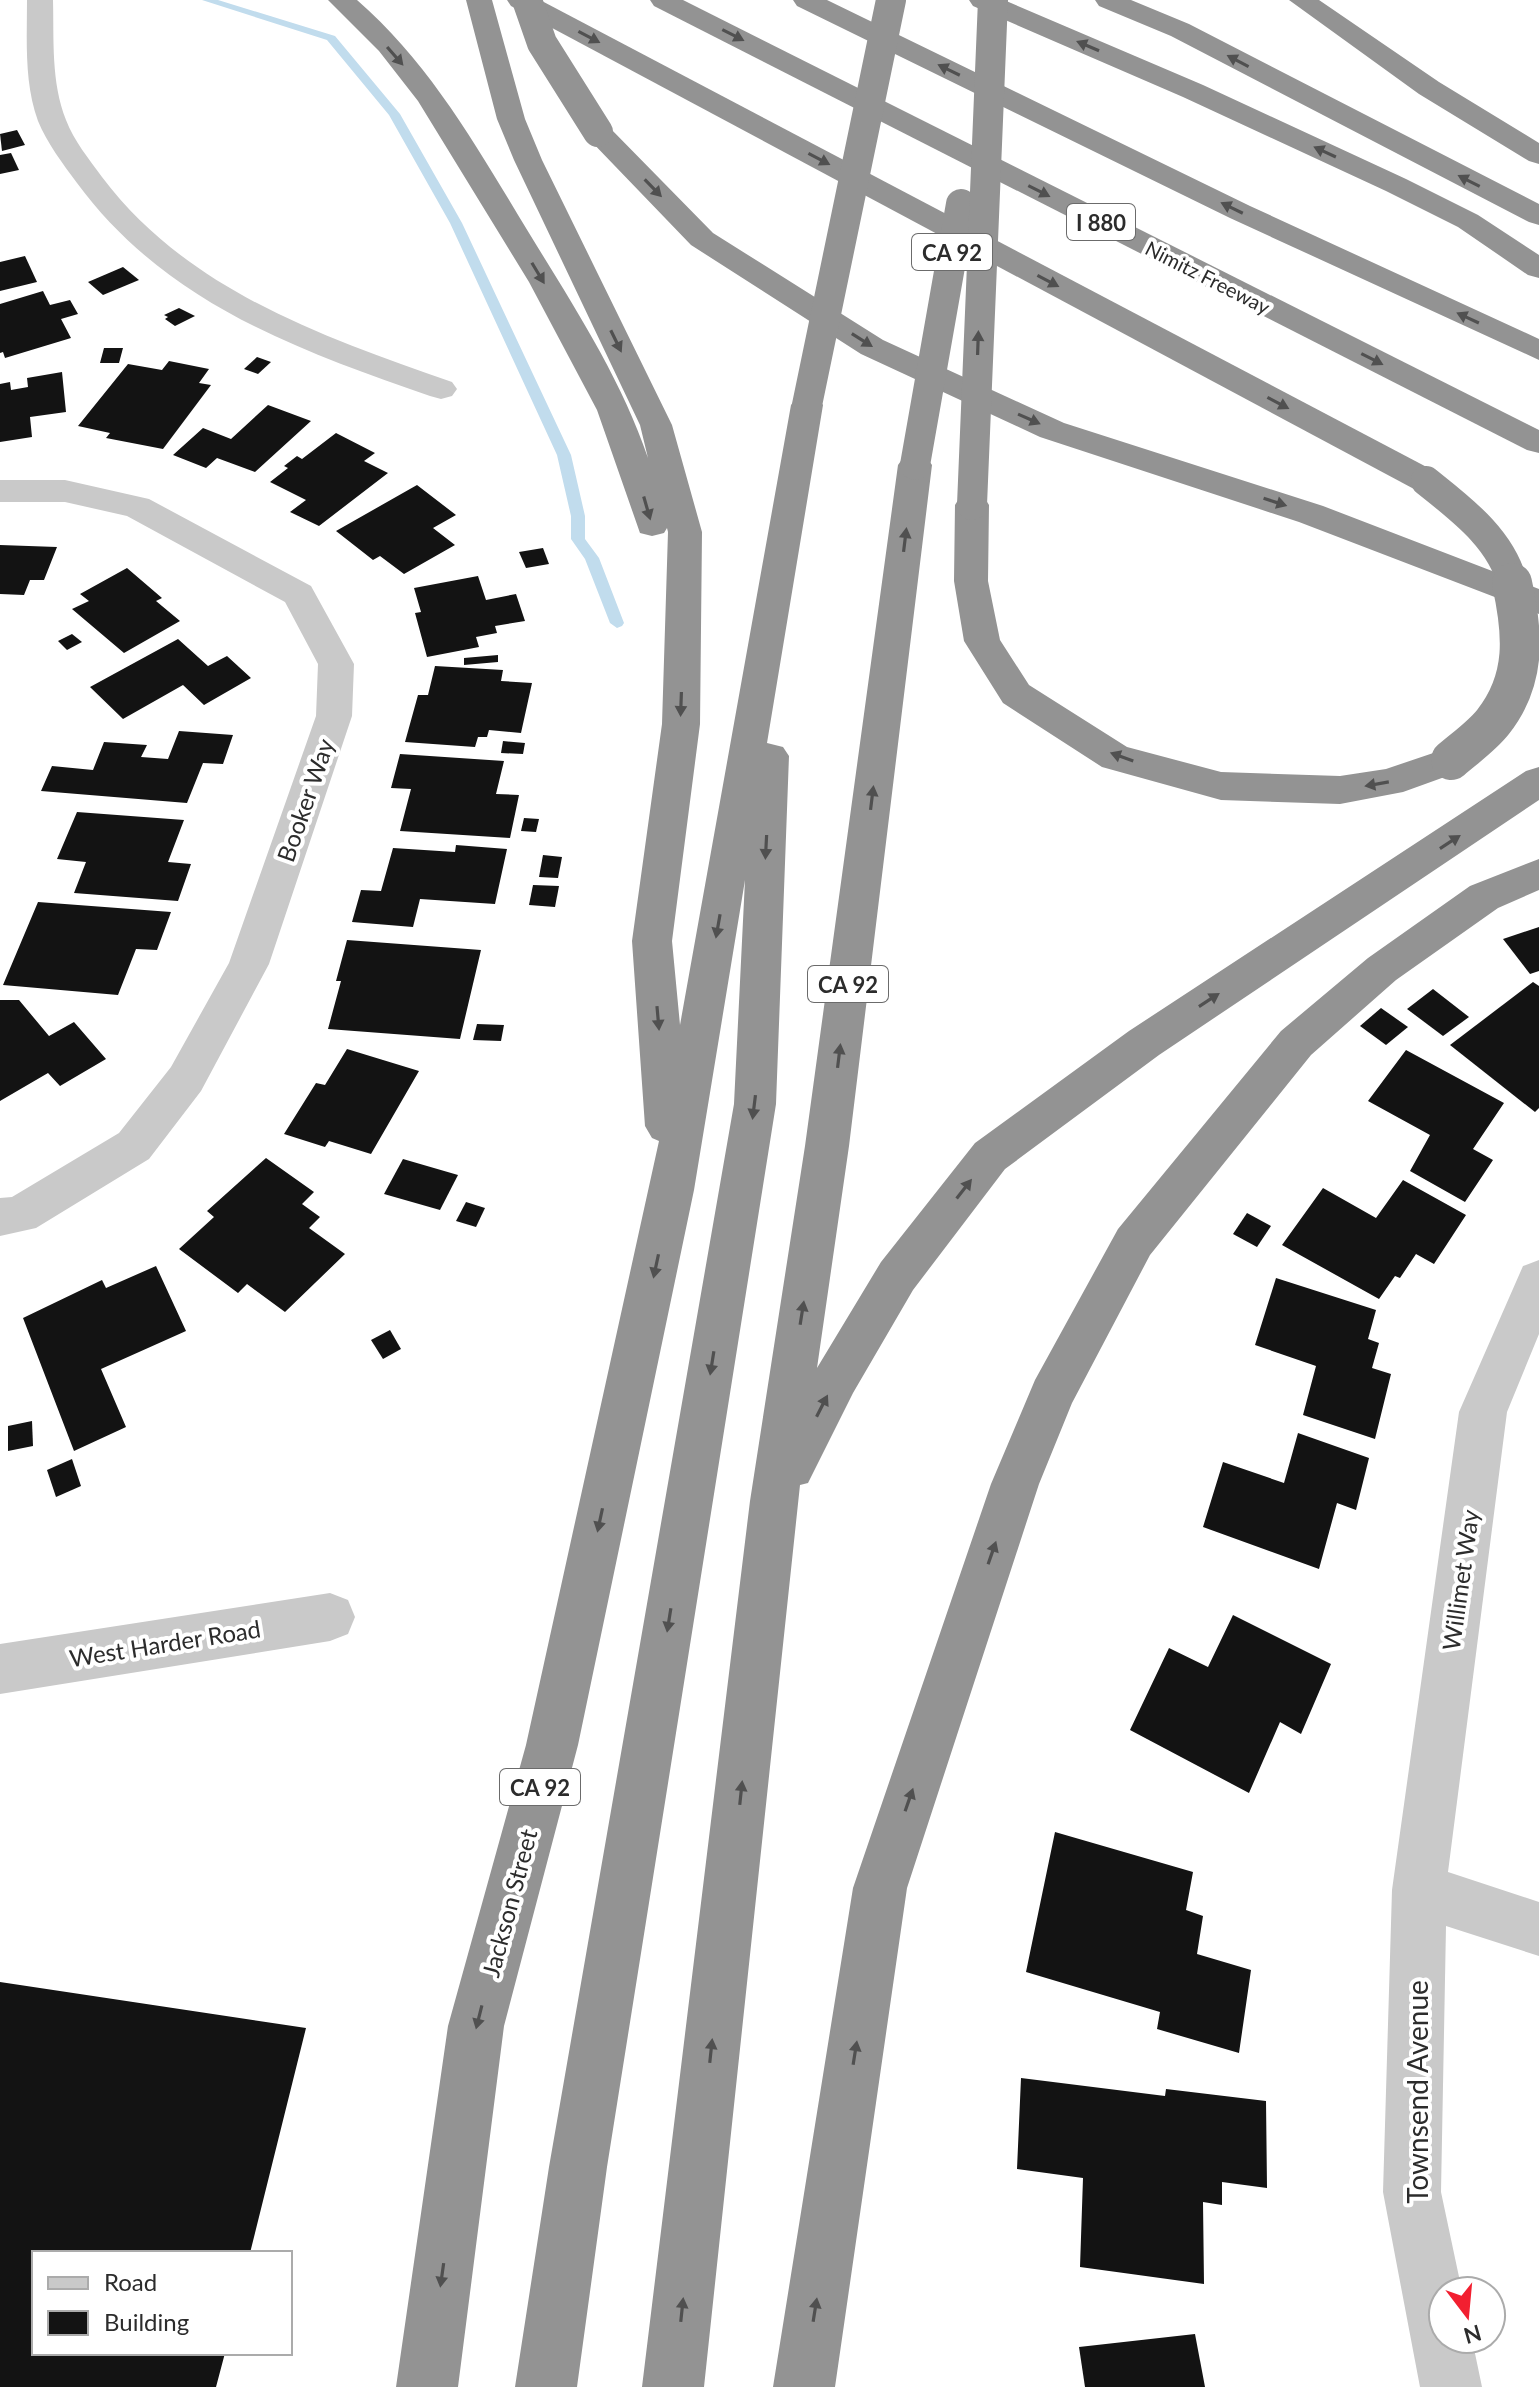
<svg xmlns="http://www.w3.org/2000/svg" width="1539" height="2387" font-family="Lato,sans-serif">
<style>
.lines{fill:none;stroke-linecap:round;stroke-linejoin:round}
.stream{fill:#c1dced;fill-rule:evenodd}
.building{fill:#131313}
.minor{fill:#c9c9c9;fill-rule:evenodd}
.highway{fill:#939393;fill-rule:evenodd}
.highway-bridge-far1{stroke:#939393;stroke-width:30}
.highway-bridge{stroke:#939393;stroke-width:40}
.oneway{fill:#505050}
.labels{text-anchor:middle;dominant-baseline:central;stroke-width:8;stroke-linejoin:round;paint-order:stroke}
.far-street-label{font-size:20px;fill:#2c2c2c;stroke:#fff}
.shield{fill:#fff;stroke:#6b6b6b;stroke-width:2}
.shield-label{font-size:22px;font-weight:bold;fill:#2c2c2c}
.street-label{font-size:24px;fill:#2c2c2c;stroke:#fff}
.near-street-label{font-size:28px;fill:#2c2c2c;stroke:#fff}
</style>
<rect width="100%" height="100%" fill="#fff"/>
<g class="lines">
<path class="stream" d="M 202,0 L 218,0 L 335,36 L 400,114 L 462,223 L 571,455 L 585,516 L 585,539 L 599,558 L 624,623 L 622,626 L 617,628 L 610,623 L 585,559 L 571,539 L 571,516 L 557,455 L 450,223 L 389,115 L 327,40 Z"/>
</g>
<g class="building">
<path d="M 17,130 L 25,145 L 2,151 L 0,134 Z"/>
<path d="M 11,153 L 19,170 L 0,174 L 0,155 Z"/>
<path d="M 25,256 L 37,282 L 0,291 L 0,262 Z"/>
<path d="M 123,267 L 139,280 L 103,295 L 88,282 Z"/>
<path d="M 43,291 L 50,305 L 70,300 L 78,314 L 61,319 L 71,338 L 5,358 L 3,352 L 0,353 L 0,304 Z"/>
<path d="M 179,308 L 195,316 L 175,326 L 165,319 L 168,317 L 164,315 Z"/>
<path d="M 104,348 L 123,348 L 119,363 L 100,363 Z"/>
<path d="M 257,357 L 271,362 L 258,374 L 244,369 Z"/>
<path d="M 169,361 L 209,369 L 199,383 L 211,385 L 163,449 L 106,438 L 110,433 L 78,426 L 128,364 L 162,370 Z"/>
<path d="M 62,372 L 66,412 L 30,417 L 32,437 L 0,442 L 0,384 L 10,382 L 11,390 L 28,387 L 27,378 Z"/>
<path d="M 268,405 L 311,421 L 255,472 L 217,458 L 206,468 L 173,455 L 203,428 L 231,439 Z"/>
<path d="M 336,433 L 375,453 L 364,461 L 388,473 L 319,526 L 290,512 L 306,500 L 270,482 L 288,468 L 284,466 L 297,456 L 302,459 Z"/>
<path d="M 417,485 L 456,515 L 433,528 L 455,545 L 404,574 L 380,556 L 373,560 L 336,531 Z"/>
<path d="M 0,545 L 57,547 L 44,580 L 30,580 L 24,595 L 0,594 Z"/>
<path d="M 543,548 L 549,564 L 526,568 L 519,552 Z"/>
<path d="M 127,568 L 162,598 L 156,601 L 180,621 L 124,653 L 72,609 L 89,601 L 80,594 Z"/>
<path d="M 478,576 L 486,600 L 516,594 L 525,621 L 495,626 L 497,633 L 476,637 L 479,647 L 427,657 L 415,613 L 421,612 L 414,588 Z"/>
<path d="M 72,634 L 82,642 L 67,650 L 58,641 Z"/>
<path d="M 178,639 L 208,666 L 227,656 L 251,678 L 204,705 L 183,685 L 123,719 L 90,687 Z"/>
<path d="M 498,655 L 498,662 L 464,665 L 464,658 Z"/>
<path d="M 435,666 L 503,670 L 501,681 L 532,683 L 521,733 L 489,730 L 487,737 L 478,737 L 475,747 L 405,742 L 418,695 L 428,695 Z"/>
<path d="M 179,731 L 233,735 L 223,764 L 203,763 L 187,803 L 41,791 L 52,766 L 93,770 L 104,742 L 147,745 L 141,757 L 168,759 Z"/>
<path d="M 503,741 L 525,743 L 523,754 L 501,753 Z"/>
<path d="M 400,754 L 504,761 L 496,794 L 519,795 L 510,838 L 400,831 L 411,789 L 391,788 Z"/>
<path d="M 77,812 L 184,820 L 168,862 L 191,864 L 178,901 L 74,893 L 86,862 L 57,859 Z"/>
<path d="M 524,818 L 539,819 L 536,832 L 521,831 Z"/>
<path d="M 456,845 L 507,849 L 495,904 L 420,899 L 413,927 L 352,922 L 361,890 L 381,891 L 393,848 L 455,852 Z"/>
<path d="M 543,855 L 562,857 L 558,878 L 539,877 Z"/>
<path d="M 533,885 L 559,886 L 555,907 L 529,905 Z"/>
<path d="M 38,902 L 171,912 L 157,950 L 136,949 L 118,995 L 3,985 Z"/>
<path d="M 1539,927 L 1539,971 L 1530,974 L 1503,939 Z"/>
<path d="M 347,940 L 481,950 L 460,1039 L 328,1029 L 341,981 L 336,981 Z"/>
<path d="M 1533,982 L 1539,986 L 1539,1108 L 1535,1112 L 1450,1045 Z"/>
<path d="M 1433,989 L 1469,1017 L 1443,1036 L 1407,1009 Z"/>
<path d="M 0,1000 L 19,1000 L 49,1036 L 74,1022 L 106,1059 L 60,1086 L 48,1073 L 0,1101 Z"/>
<path d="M 1381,1008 L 1408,1027 L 1386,1045 L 1360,1026 Z"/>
<path d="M 477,1024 L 504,1025 L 501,1041 L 473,1040 Z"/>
<path d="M 347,1049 L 419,1071 L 371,1154 L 329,1141 L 325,1147 L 284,1134 L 316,1083 L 325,1085 Z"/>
<path d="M 1406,1050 L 1504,1103 L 1473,1149 L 1493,1160 L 1465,1202 L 1410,1171 L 1430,1135 L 1368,1101 Z"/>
<path d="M 266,1158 L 314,1192 L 302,1204 L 320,1217 L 309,1228 L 345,1254 L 285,1312 L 247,1284 L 238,1293 L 179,1249 L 214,1217 L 207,1211 Z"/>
<path d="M 403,1159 L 458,1175 L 440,1210 L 384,1194 Z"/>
<path d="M 1403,1180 L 1466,1215 L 1434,1264 L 1416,1254 L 1400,1278 L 1395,1276 L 1379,1299 L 1282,1245 L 1323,1188 L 1376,1218 Z"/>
<path d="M 466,1202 L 485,1208 L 476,1227 L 456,1221 Z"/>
<path d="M 1247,1213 L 1271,1226 L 1257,1247 L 1233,1234 Z"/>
<path d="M 156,1266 L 186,1331 L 101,1369 L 126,1427 L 74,1451 L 23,1318 L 102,1280 L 106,1288 Z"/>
<path d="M 1276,1278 L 1376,1310 L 1368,1339 L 1379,1343 L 1372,1368 L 1391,1374 L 1375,1439 L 1303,1415 L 1316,1366 L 1255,1345 Z"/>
<path d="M 390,1330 L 401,1349 L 383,1359 L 371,1340 Z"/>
<path d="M 32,1421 L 33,1446 L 8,1451 L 8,1426 Z"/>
<path d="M 1298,1433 L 1369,1458 L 1356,1510 L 1337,1503 L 1319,1569 L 1203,1527 L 1223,1462 L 1284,1483 Z"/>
<path d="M 72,1459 L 81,1486 L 56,1497 L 47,1470 Z"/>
<path d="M 1233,1615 L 1331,1664 L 1301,1734 L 1280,1722 L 1249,1793 L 1130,1730 L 1169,1648 L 1208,1667 Z"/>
<path d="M 1055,1832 L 1193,1872 L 1186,1910 L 1203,1916 L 1197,1954 L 1251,1970 L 1239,2053 L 1157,2029 L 1160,2012 L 1026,1972 Z"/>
<path d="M 0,1982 L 306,2028 L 250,2253 L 34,2253 L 34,2353 L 225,2353 L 216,2387 L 0,2387 Z"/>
<path d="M 1021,2078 L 1165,2096 L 1166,2089 L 1266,2101 L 1267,2188 L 1222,2182 L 1222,2205 L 1203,2202 L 1204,2284 L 1080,2267 L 1083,2178 L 1017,2169 Z"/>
<path d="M 1195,2334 L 1205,2387 L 1085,2387 L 1079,2347 Z"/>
</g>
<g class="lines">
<g class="minor">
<path d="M 27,0 L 53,0 C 54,40 51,82 66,120 C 74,141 89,159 102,177 C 187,290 323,337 452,382 L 457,389 L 452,396 L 441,399 L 430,396 C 294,349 165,302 77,183 C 63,164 47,143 38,121 C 24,83 27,40 27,0 Z"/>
<path d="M 0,480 L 65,480 L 149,499 L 311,586 L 354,664 L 352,716 L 269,964 L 201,1091 L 149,1159 L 36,1228 L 0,1236 L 0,1198 L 12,1197 L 119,1133 L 171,1067 L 229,963 L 316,716 L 318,664 L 285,602 L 127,516 L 65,502 L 0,502 Z"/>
<path d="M 1539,1260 L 1539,1334 L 1507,1412 L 1448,1872 L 1539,1902 L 1539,1956 L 1446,1926 L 1441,2192 L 1462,2291 L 1443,2291 L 1443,2339 L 1472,2339 L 1482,2387 L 1420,2387 L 1383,2192 L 1392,1890 L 1459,1412 L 1523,1266 Z"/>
<path d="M 330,1593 L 348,1600 L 355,1617 L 348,1634 L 330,1641 L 0,1694 L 0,1644 Z"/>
</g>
<g class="highway">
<path d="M 328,0 L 357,0 C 431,64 479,151 529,233 C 573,305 621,378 648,458 L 640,425 L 514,160 L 497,119 L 466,0 L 492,0 L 525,119 L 542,160 L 672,425 L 702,532 L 700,724 L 672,941 L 680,1025 L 791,405 L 796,398 L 807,395 L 818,398 L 823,405 L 767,743 L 783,747 L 789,756 L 776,1104 L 607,2167 L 577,2387 L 515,2387 L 549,2167 L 734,1104 L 745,880 L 694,1190 L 578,1745 L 504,2026 L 458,2387 L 396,2387 L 448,2026 L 526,1745 L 659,1141 L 652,1138 L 645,1126 L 632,941 L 662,724 L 668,532 L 667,528 L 664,533 L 652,536 L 640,533 L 597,410 L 529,282 L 418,101 L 379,51 Z"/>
<path d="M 507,0 L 540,0 L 1438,473 L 1443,481 L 1438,489 L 1426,492 L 1414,489 L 511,6 Z"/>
<path d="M 650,0 L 683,0 L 1539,430 L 1539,453 L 1527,450 L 654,6 Z"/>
<path d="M 793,0 L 827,0 L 1250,206 L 1539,339 L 1539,360 L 1230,218 L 797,6 Z"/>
<path d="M 969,0 L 1004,0 L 1203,85 L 1406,179 L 1478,215 L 1539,255 L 1539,278 L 1528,275 L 1458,227 L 1386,191 L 1183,97 L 973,6 Z"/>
<path d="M 1095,0 L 1131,0 L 1189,24 L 1539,204 L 1539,225 L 1529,222 L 1171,36 L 1099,6 Z"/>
<path d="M 1289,0 L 1319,0 L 1439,82 L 1539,143 L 1539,164 L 1529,161 L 1419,94 Z"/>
<path d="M 598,123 L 608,126 L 713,233 L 883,340 L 1064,423 L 1323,506 L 1539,589 L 1539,614 L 1299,522 L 1040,437 L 861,354 L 691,245 L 588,138 L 584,132 L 588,126 Z"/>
<path d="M 915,454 L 927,458 L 932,465 L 849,1146 L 817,1368 L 881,1262 L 975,1143 L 1129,1031 L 1526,771 L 1539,767 L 1539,800 L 1159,1055 L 1005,1169 L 913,1290 L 853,1393 L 808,1483 L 800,1485 L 704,2387 L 642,2387 L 750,1501 L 805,1146 L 898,465 L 903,458 Z"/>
<path d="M 972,494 L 984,497 L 989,505 L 988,581 L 1000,640 L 1029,685 L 1127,747 L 1221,772 L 1340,776 L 1386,769 L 1451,747 L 1464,750 L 1470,760 L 1464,770 L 1403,792 L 1340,804 L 1221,800 L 1102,767 L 1003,703 L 964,641 L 954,581 L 955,505 L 960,497 Z"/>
<path d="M 1539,859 L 1539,890 L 1498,908 L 1396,980 L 1311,1055 L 1150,1255 L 1072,1403 L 1039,1484 L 907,1888 L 835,2387 L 773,2387 L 853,1888 L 991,1484 L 1035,1380 L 1118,1229 L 1281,1031 L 1368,958 L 1470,886 Z"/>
</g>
<g class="highway-bridge-far1">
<path d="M 527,0 L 542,43 L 598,132"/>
<path d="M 807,405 L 891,0"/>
<path d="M 915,465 L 961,204"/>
<path d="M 1426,481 C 1461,509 1502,539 1513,585"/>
<path d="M 972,505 L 993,0"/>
</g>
<path class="highway-bridge" d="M 1451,760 C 1465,748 1482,736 1493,722 C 1527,679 1523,633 1512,583"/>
</g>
<defs><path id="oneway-solid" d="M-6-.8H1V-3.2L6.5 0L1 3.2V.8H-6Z" transform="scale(2)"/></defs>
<g class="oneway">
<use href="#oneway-solid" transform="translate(733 35) rotate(27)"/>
<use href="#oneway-solid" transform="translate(589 37) rotate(28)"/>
<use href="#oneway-solid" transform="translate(1088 46) rotate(-157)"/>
<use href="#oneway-solid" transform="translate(395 56) rotate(49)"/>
<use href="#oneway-solid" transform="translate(1238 61) rotate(-152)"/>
<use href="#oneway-solid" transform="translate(949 70) rotate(-154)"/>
<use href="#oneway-solid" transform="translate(1325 152) rotate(-155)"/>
<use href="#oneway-solid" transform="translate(819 159) rotate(28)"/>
<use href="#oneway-solid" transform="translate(1469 181) rotate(-153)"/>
<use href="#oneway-solid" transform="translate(653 188) rotate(46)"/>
<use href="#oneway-solid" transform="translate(1039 191) rotate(27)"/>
<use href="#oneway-solid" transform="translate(1232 208) rotate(-154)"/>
<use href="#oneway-solid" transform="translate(538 273) rotate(59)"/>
<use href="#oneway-solid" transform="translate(1048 281) rotate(28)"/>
<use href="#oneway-solid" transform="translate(1468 318) rotate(-155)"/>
<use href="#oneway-solid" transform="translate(862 340) rotate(32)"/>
<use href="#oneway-solid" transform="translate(616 341) rotate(64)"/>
<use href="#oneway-solid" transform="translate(978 343) rotate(-88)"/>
<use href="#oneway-solid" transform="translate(1372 359) rotate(27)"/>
<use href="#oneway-solid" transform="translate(1278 403) rotate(28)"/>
<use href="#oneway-solid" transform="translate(1029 419) rotate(24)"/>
<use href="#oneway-solid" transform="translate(1275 502) rotate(18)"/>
<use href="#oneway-solid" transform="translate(647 508) rotate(74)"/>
<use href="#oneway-solid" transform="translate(905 540) rotate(-83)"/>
<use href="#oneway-solid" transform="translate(681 704) rotate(92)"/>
<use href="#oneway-solid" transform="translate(1122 757) rotate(-160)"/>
<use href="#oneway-solid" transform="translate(1377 784) rotate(170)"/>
<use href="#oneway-solid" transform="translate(872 798) rotate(-83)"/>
<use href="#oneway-solid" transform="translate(1450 842) rotate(-33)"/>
<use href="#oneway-solid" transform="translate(766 847) rotate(93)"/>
<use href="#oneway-solid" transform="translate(718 926) rotate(100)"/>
<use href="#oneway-solid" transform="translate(1209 1000) rotate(-33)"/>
<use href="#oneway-solid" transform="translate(658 1018) rotate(85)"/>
<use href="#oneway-solid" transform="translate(839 1056) rotate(-83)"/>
<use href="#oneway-solid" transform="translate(754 1107) rotate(97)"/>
<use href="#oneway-solid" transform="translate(964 1189) rotate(-52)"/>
<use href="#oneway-solid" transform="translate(656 1266) rotate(102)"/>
<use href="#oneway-solid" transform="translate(802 1313) rotate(-81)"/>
<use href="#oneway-solid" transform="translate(712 1363) rotate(99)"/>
<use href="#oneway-solid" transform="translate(822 1406) rotate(-63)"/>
<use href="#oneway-solid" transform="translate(600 1520) rotate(102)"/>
<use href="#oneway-solid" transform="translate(992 1553) rotate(-71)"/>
<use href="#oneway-solid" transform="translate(669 1620) rotate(99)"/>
<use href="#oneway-solid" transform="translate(741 1793) rotate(-84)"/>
<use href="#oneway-solid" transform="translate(909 1800) rotate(-71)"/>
<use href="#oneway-solid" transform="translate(479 2017) rotate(104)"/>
<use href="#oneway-solid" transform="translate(711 2051) rotate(-84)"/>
<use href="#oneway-solid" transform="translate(855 2053) rotate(-81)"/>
<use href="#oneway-solid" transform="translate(442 2275) rotate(98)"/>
<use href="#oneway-solid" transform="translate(682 2310) rotate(-84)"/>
<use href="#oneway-solid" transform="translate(815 2310) rotate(-81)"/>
</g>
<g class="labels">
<g class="far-street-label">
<text transform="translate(1208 277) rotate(27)">Nimitz Freeway</text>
</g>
<g class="shield">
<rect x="1067" y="204" width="68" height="36" rx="6"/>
<rect x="912" y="234" width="80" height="36" rx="6"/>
<rect x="808" y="966" width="80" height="36" rx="6"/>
<rect x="500" y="1769" width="80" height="36" rx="6"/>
</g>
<g class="shield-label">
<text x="1101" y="222">I 880</text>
<text x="952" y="252">CA 92</text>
<text x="848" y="984">CA 92</text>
<text x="540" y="1787">CA 92</text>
</g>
<g class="street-label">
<text transform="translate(305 800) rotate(-71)">Booker Way</text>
<text transform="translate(1460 1580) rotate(-82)">Willimet Way</text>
<text transform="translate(165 1643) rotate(-9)">West Harder Road</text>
<text transform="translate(509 1903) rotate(-75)">Jackson Street</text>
</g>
<g class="near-street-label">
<text transform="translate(1417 2092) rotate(-90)">Townsend Avenue</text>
</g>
</g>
<rect x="32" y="2251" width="260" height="104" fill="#ffffff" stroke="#ababab" stroke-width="2"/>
<rect x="48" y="2277" width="40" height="12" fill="#c9c9c9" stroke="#ababab" stroke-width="2"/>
<text x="104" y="2291" font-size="24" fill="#2c2c2c">Road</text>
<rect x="48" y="2311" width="40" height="24" fill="#131313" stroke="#ababab" stroke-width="2"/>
<text x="104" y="2331" font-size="24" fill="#2c2c2c">Building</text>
<g transform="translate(1467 2315) rotate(164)"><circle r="38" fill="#ffffff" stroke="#ababab" stroke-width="2"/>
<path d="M0-6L14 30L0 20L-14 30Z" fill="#f21f30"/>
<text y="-12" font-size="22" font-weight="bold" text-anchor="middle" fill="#2c2c2c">N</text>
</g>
</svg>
